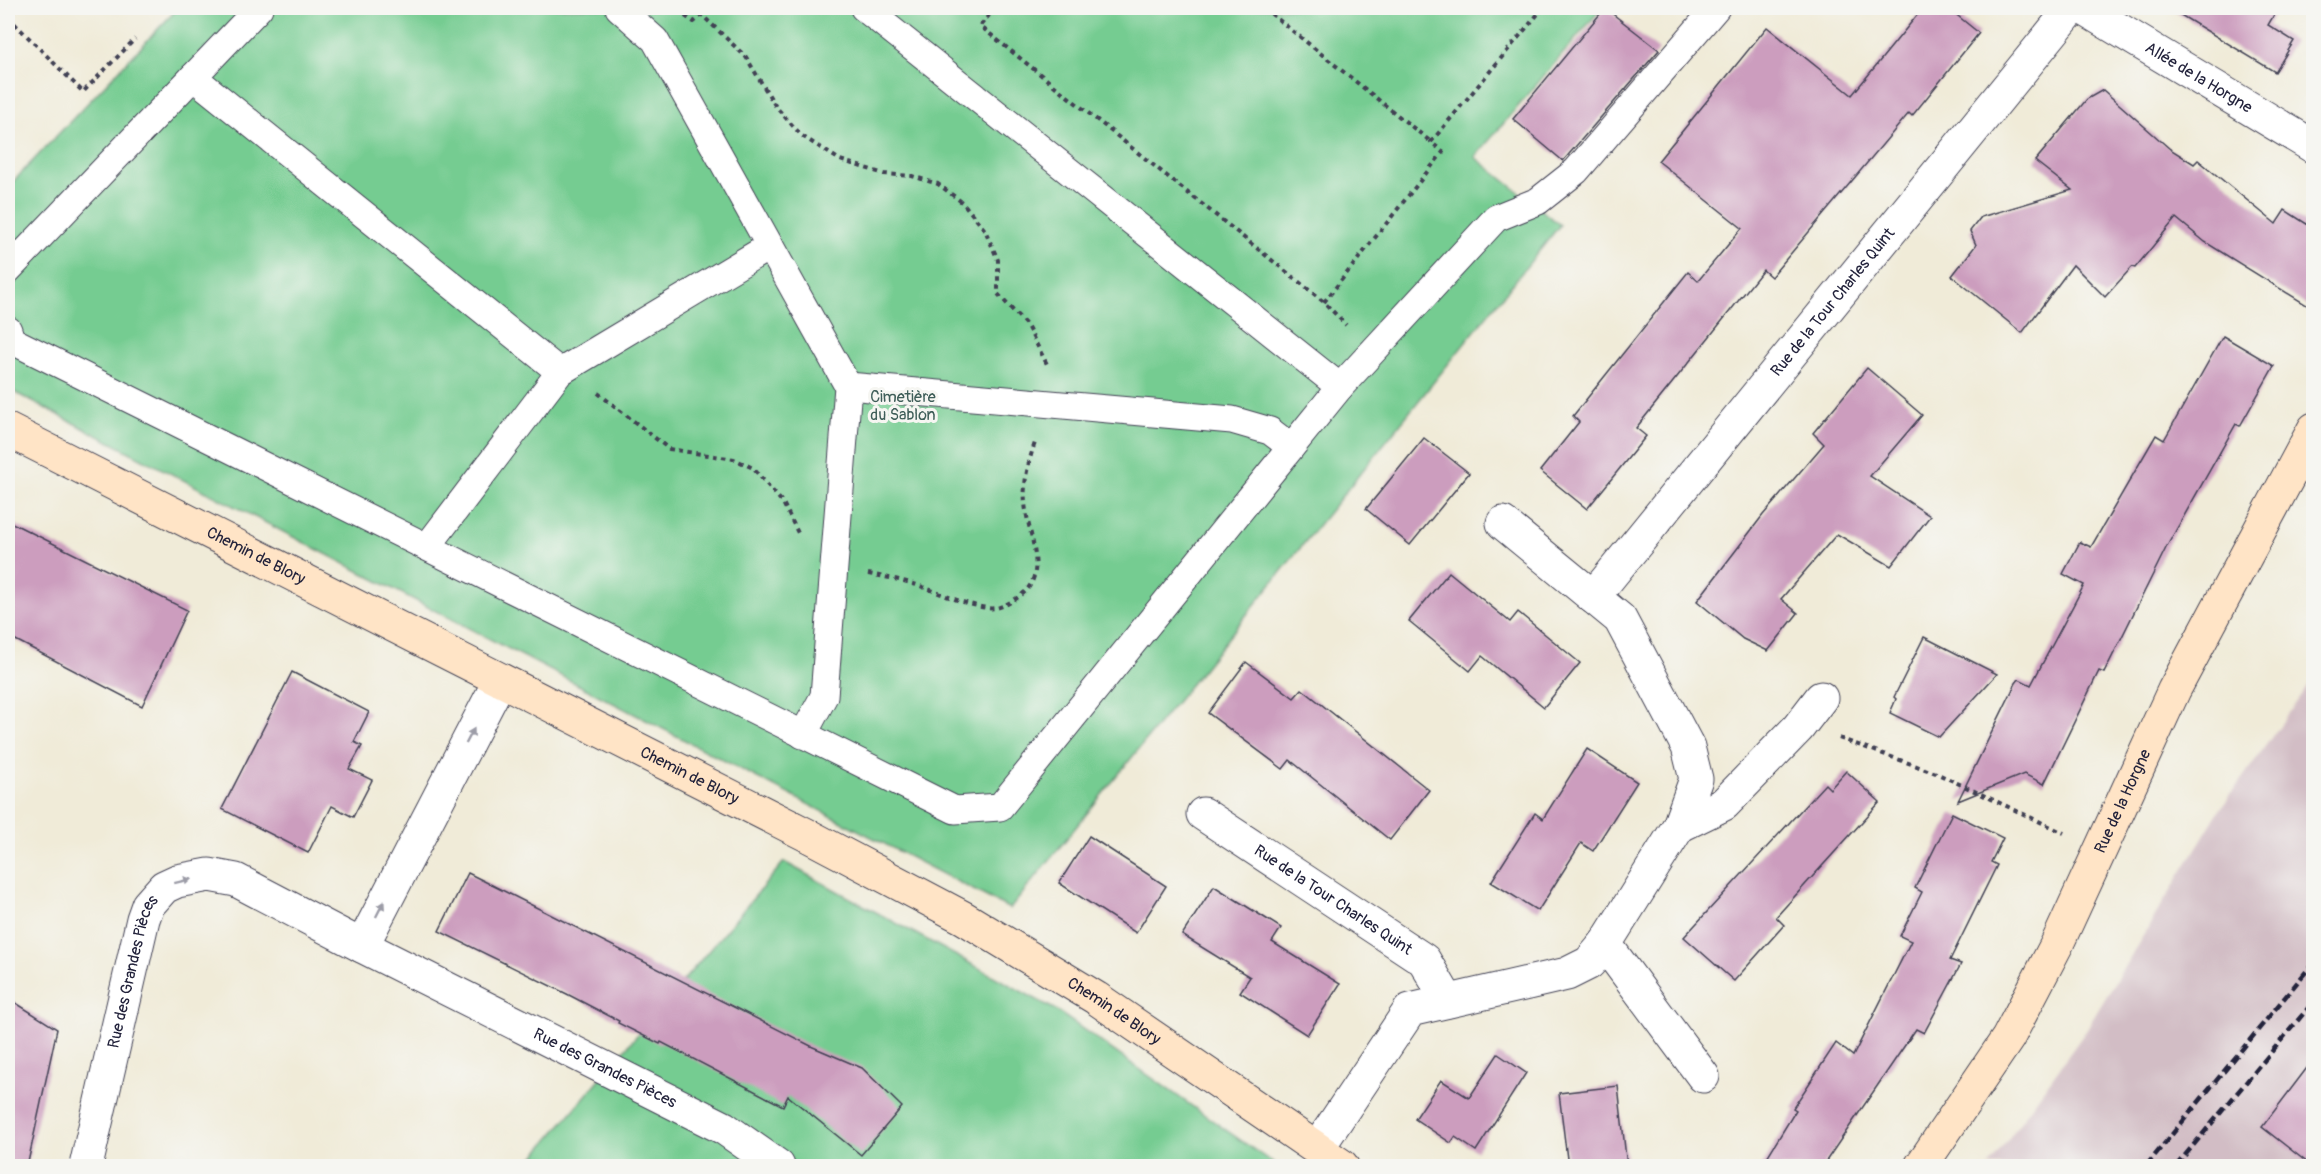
<svg xmlns="http://www.w3.org/2000/svg" width="2321" height="1174" font-family="Pangolin,sans-serif">
<style>
.industrial{fill:#d2bdc5}
.green{fill:#75cc91;stroke:#4c7766;stroke-width:1.5}
.building{fill:#cc9dbe}
.lines{fill:none;stroke-linecap:round;stroke-linejoin:round}
.lane-casing{stroke:#414053;stroke-width:29}
.street-casing{stroke:#414053;stroke-width:35}
.secondary-casing{stroke:#414053;stroke-width:35}
.path{stroke:#414053;stroke-width:4;stroke-dasharray:4.5 4.5;stroke-linecap:butt}
.lane{stroke:#fff;stroke-width:27}
.street{stroke:#fff;stroke-width:33}
.secondary{stroke:#ffe4c6;stroke-width:33}
.rail{stroke:#22223b;stroke-width:4.5;stroke-dasharray:9 4.5;stroke-linecap:butt}
.oneway{fill:#9c9ca7}
.labels{text-anchor:middle;dominant-baseline:central;stroke-width:6;stroke-linejoin:round;paint-order:stroke}
.street-label{font-size:16px;fill:#22223b;stroke:#f6f6f2}
.park-label{font-size:16px;fill:#3f5e59;stroke:#f6f6f2}
</style>
<rect width="100%" height="100%" fill="#f6f6f2"/>
<filter id="ink" filterUnits="userSpaceOnUse"><feTurbulence type="fractalNoise" baseFrequency=".0167" numOctaves="2"/><feDisplacementMap in="SourceGraphic" scale="12" xChannelSelector="R" yChannelSelector="G"/><feConvolveMatrix kernelMatrix="1 2 1 2 8 2 1 2 1" color-interpolation-filters="sRGB"/></filter>
<filter id="wash" filterUnits="userSpaceOnUse"><feTurbulence type="fractalNoise" baseFrequency=".008" numOctaves="4" result="noise"/><feDisplacementMap in="SourceGraphic" scale="24" xChannelSelector="R" yChannelSelector="G"/><feGaussianBlur stdDeviation="1.35" result="paint"/><feColorMatrix in="noise" values="0 0 0 0 0 0 0 0 0 0 0 0 0 0 0 0 0 1.4 0 .05"/><feComposite in="paint" operator="in"/></filter>
<g filter="url(#wash)">
<rect width="100%" height="100%" fill="#f0ebd8"/>
<path class="industrial" d="M 2313,679 L 2313,1166 L 1989,1166 L 2083,1035 L 2217,814 Z"/>
<g class="green">
<path d="M 178,8 L 1602,8 L 1475,157 L 1560,225 L 1010,909 L 8,389 L 8,187 Z"/>
<path d="M 784,862 L 1054,1009 L 1277,1166 L 526,1166 Z"/>
</g>
<g id="blocks">
<g class="building">
<path d="M 1605,8 L 1659,50 L 1563,161 L 1513,119 Z"/>
<path d="M 1923,8 L 1948,8 L 1979,33 L 1912,116 L 1909,113 L 1771,277 L 1763,270 L 1636,428 L 1646,436 L 1587,509 L 1540,471 L 1579,422 L 1573,416 L 1688,272 L 1698,281 L 1742,228 L 1658,161 L 1767,27 L 1852,95 Z"/>
<path d="M 2169,8 L 2278,8 L 2268,25 L 2294,41 L 2275,72 Z"/>
<path d="M 2103,90 L 2170,149 L 2194,164 L 2198,160 L 2276,224 L 2285,210 L 2313,228 L 2313,309 L 2205,242 L 2176,218 L 2135,268 L 2132,267 L 2105,297 L 2073,265 L 2022,333 L 1952,276 L 1976,245 L 1970,231 L 1981,217 L 2072,190 L 2035,161 L 2087,99 Z"/>
<path d="M 2223,336 L 2274,366 L 2240,426 L 2236,424 L 2167,546 L 2104,673 L 2099,671 L 2044,784 L 2024,774 L 1958,801 L 2016,683 L 2019,679 L 2031,685 L 2084,585 L 2063,574 L 2080,542 L 2091,547 L 2156,435 L 2164,440 Z"/>
<path d="M 1867,368 L 1922,415 L 1870,476 L 1930,516 L 1891,566 L 1837,534 L 1781,599 L 1798,613 L 1768,651 L 1743,639 L 1697,601 L 1763,515 L 1824,444 L 1813,433 Z"/>
<path d="M 1424,438 L 1469,473 L 1410,545 L 1366,509 Z"/>
<path d="M 8,521 L 187,610 L 142,706 L 8,636 Z"/>
<path d="M 1449,572 L 1510,622 L 1518,612 L 1580,663 L 1544,707 L 1482,656 L 1470,671 L 1409,621 Z"/>
<path d="M 1924,637 L 1997,674 L 1939,737 L 1890,713 L 1896,699 L 1894,697 Z"/>
<path d="M 1246,662 L 1294,698 L 1302,689 L 1429,790 L 1390,840 L 1290,760 L 1283,769 L 1208,713 Z"/>
<path d="M 292,672 L 369,712 L 354,742 L 362,746 L 349,769 L 372,780 L 353,817 L 332,806 L 308,853 L 222,809 Z"/>
<path d="M 1587,749 L 1637,782 L 1593,851 L 1581,843 L 1538,911 L 1491,882 L 1535,813 L 1543,819 Z"/>
<path d="M 1846,771 L 1880,802 L 1776,917 L 1784,925 L 1734,981 L 1684,937 L 1825,784 L 1830,789 Z"/>
<path d="M 1952,813 L 2003,838 L 1991,862 L 1997,865 L 1950,960 L 1961,964 L 1924,1033 L 1916,1029 L 1822,1167 L 1761,1167 L 1796,1110 L 1793,1108 L 1836,1043 L 1853,1056 L 1911,941 L 1900,936 L 1922,892 L 1915,888 Z"/>
<path d="M 1089,836 L 1166,886 L 1136,933 L 1059,883 Z"/>
<path d="M 468,873 L 813,1047 L 862,1068 L 902,1107 L 861,1155 L 788,1096 L 783,1106 L 661,1042 L 660,1044 L 618,1023 L 619,1021 L 567,994 L 439,931 Z"/>
<path d="M 1214,886 L 1281,928 L 1272,942 L 1340,984 L 1307,1035 L 1240,992 L 1250,977 L 1182,935 Z"/>
<path d="M 8,998 L 57,1029 L 27,1167 L 8,1167 Z"/>
<path d="M 1498,1054 L 1526,1073 L 1476,1151 L 1455,1137 L 1451,1143 L 1415,1119 L 1441,1080 L 1469,1098 Z"/>
<path d="M 2313,1060 L 2313,1167 L 2262,1127 Z"/>
<path d="M 1618,1086 L 1627,1167 L 1568,1167 L 1559,1093 Z"/>
</g>
</g>
</g>
<g filter="url(#ink)">
<use href="#blocks" fill-opacity="0" stroke="#414053" stroke-width="1.5"/>
<g class="lines">
<defs>
<g id="lane">
<path d="M 619,8 L 655,40 L 848,386 L 824,696 L 803,735"/>
<path d="M 864,8 L 1340,387"/>
<path d="M 193,77 L 560,372"/>
<path d="M 8,270 L 259,8"/>
<path d="M 8,330 L 11,340 L 955,810 L 1000,807 L 1340,387 L 1496,218 L 1538,201 L 1576,171 L 1716,8"/>
<path d="M 848,386 L 1232,420 L 1270,431 L 1291,447"/>
<path d="M 427,547 L 560,372 L 770,246"/>
</g>
<g id="street">
<path id="s1" d="M 2083,8 L 2314,147"/>
<path id="s2" d="M 1593,597 L 2072,8"/>
<path id="s3" d="M 1203,814 L 1424,960 L 1448,1001"/>
<path d="M 1679,826 L 1724,804 L 1798,728 L 1821,698"/>
<path d="M 1605,944 L 1703,1076"/>
<path id="s4" d="M 362,946 L 724,1128 L 778,1166"/>
<path d="M 1317,1149 L 1410,1010 L 1567,974 L 1589,963 L 1605,944 L 1679,826 L 1696,779 L 1688,747 L 1620,619 L 1503,523"/>
<path id="s5" d="M 86,1166 L 143,919 L 148,905 L 164,887 L 177,881 L 209,875 L 236,880 L 362,946 L 500,680"/>
</g>
<g id="secondary">
<path id="s6" d="M 8,430 L 805,834 L 964,918 L 1096,998 L 1342,1166"/>
<path id="s7" d="M 1921,1166 L 2008,1038 L 2057,944 L 2174,690 L 2314,429"/>
</g>
</defs>
<use href="#lane" class="lane-casing"/>
<use href="#street" class="street-casing"/>
<use href="#secondary" class="secondary-casing"/>
<g class="path">
<path d="M 995,8 L 980,26 L 1324,302 L 1346,325"/>
<path d="M 1264,8 L 1431,142"/>
<path d="M 685,16 L 694,22 L 702,15 L 746,57 L 776,107 L 802,136 L 840,160 L 884,174 L 912,176 L 938,184 L 963,203 L 985,230 L 998,260 L 998,294 L 1027,326 L 1048,366"/>
<path d="M 8,17 L 83,92 L 135,39"/>
<path d="M 1324,302 L 1443,152 L 1431,142 L 1543,8"/>
<path d="M 598,393 L 669,449 L 734,459 L 753,468 L 783,503 L 799,535"/>
<path d="M 868,574 C 885,577 902,580 917,585 C 941,593 962,604 987,608 C 998,610 1008,604 1017,598 C 1052,576 1027,535 1025,502 C 1023,482 1029,459 1036,440"/>
<path d="M 1839,738 L 1936,773 L 2064,833"/>
</g>
<use href="#lane" class="lane"/>
<use href="#street" class="street"/>
<use href="#secondary" class="secondary"/>
<g class="rail">
<path d="M 2146,1166 L 2314,962"/>
<path d="M 2176,1166 L 2314,1001"/>
</g>
</g>
<defs><path id="oneway-solid" d="M-6-.8H1V-3.2L6.5 0L1 3.2V.8H-6Z" transform="scale(1.5)"/></defs>
<g class="oneway">
<use href="#oneway-solid" transform="translate(470 736) rotate(-62)"/>
<use href="#oneway-solid" transform="translate(183 881) rotate(-14)"/>
<use href="#oneway-solid" transform="translate(380 909) rotate(-63)"/>
</g>
</g>
<g class="labels">
<g class="street-label">
<text stroke="none"><textPath href="#s1" startOffset="135">Allée de la Horgne</textPath></text>
<text stroke="none"><textPath href="#s2" startOffset="380">Rue de la Tour Charles Quint</textPath></text>
<text stroke="none"><textPath href="#s6" startOffset="278">Chemin de Blory</textPath></text>
<text stroke="none"><textPath href="#s6" startOffset="764">Chemin de Blory</textPath></text>
<text stroke="none"><textPath href="#s7" startOffset="418">Rue de la Horgne</textPath></text>
<text stroke="none"><textPath href="#s3" startOffset="156">Rue de la Tour Charles Quint</textPath></text>
<text stroke="none"><textPath href="#s5" startOffset="200">Rue des Grandes Pièces</textPath></text>
<text stroke="none"><textPath href="#s6" startOffset="1250">Chemin de Blory</textPath></text>
<text stroke="none"><textPath href="#s4" startOffset="272">Rue des Grandes Pièces</textPath></text>
</g>
<g class="park-label">
<text x="903" y="397">Cimetière<tspan x="903" dy="18">du Sablon</tspan></text>
</g>
</g>
<rect width="2321" height="1174" fill="none" stroke="#f6f6f2" stroke-width="30"/>
</svg>
